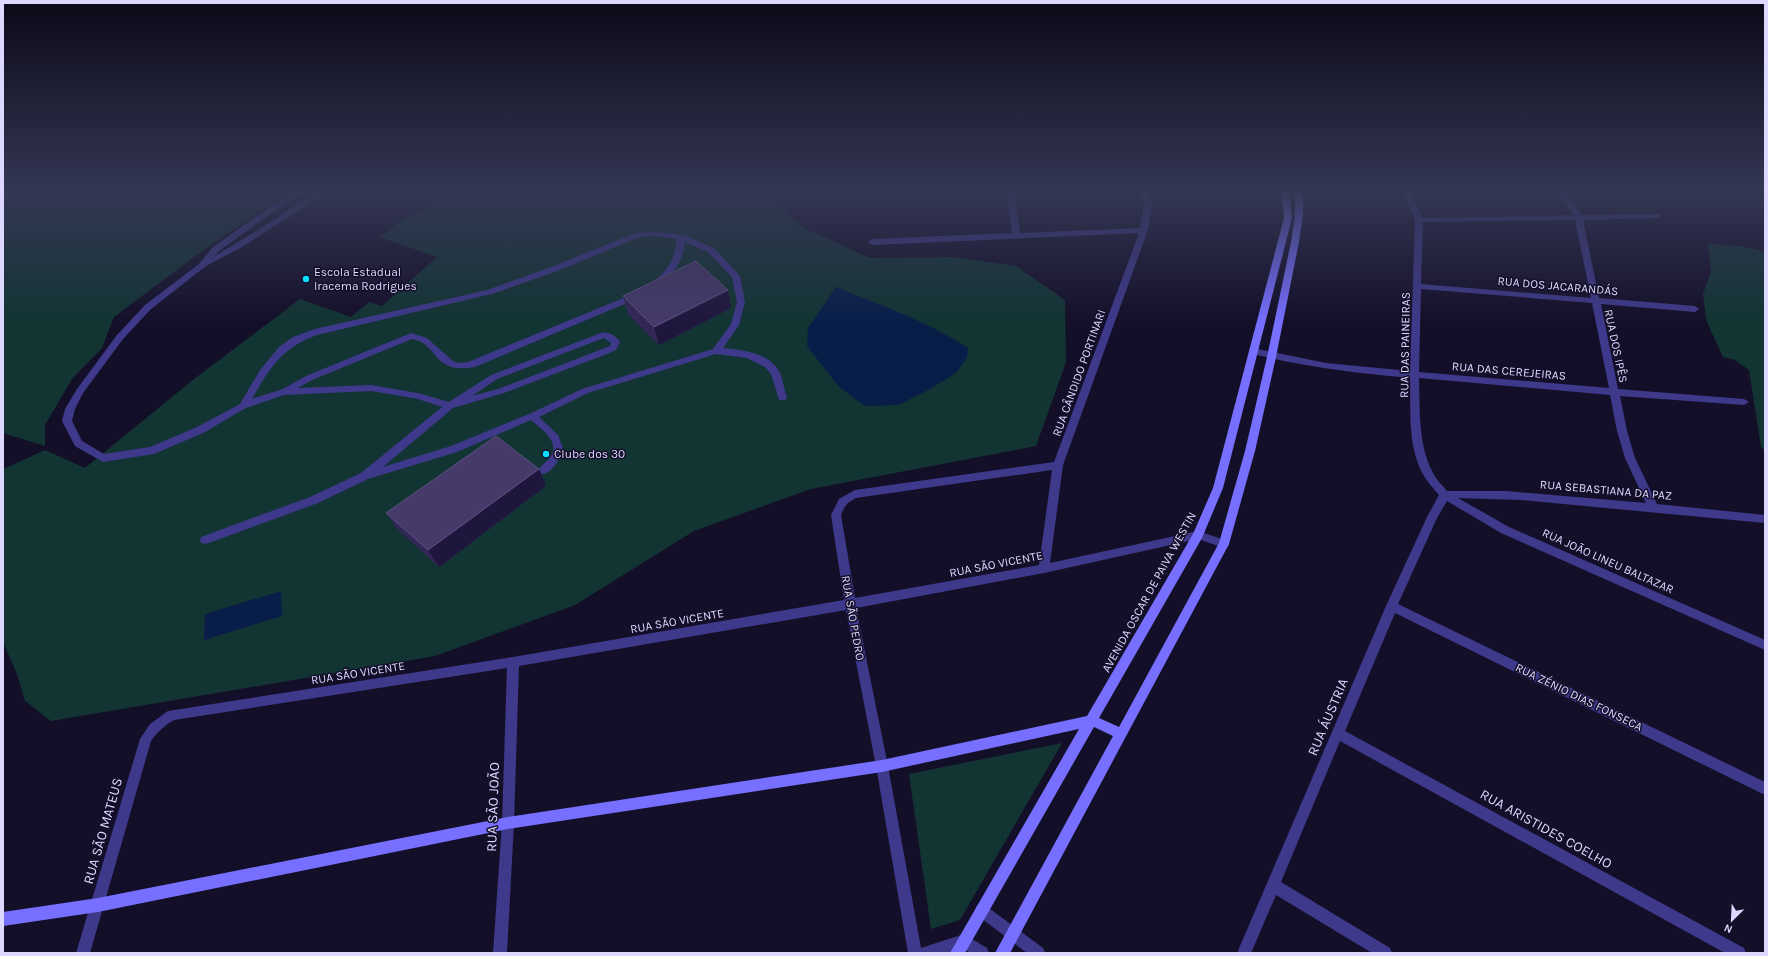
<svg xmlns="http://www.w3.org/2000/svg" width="1768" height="956" font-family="Karla,sans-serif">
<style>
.green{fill:#123433}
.water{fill:#081e49}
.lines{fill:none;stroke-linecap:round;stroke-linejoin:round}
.lane{fill:#3e398a;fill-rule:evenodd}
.street{fill:#3e398a;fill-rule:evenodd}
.secondary{fill:#766fff;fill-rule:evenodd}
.wall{fill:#332758}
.shaded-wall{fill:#1f163d}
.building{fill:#453a6a;stroke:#5d5381}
.poi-dot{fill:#04deff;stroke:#140f29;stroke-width:1.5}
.labels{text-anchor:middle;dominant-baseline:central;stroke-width:3;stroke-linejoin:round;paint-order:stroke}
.poi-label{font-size:12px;fill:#ddd8ff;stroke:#140f29;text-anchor:start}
.street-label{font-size:12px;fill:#ddd8ff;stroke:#140f29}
.near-street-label{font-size:14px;fill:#ddd8ff;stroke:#140f29}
</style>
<rect width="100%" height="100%" fill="#140f29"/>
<g class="green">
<path d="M 3,189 L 51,189 L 50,192 L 140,189 L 292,189 L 202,251 L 114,317 L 102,348 L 72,379 L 45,425 L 45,446 L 3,433 Z"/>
<path d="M 464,189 L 758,189 L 804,228 L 870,258 L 954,257 L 1016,266 L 1065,300 L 1066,362 L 1036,446 L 811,489 L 694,531 L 575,605 L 435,656 L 51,721 L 25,701 L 17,674 L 3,642 L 3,469 L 45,450 L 85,468 L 194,379 L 300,299 L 351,317 L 369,302 L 382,306 L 437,257 L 380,237 L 403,219 Z"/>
<path d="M 1708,244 L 1741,246 L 1763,251 L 1765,259 L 1765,451 L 1761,447 L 1749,370 L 1735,360 L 1723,357 L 1706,320 L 1703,294 L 1711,272 Z"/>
<path d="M 1062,743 L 960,920 L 931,929 L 909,774 Z"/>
</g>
<g class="water">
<path d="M 836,287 C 880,305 927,321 968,348 L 967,358 L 956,373 L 930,389 L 899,405 L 865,406 L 839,387 L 807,346 L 808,328 Z"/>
<path d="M 281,591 L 282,616 L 204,640 L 205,614 Z"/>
</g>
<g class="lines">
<path class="lane" d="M 296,189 L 305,189 L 219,251 L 215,256 L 269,223 L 305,199 L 316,189 L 324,189 L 318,197 L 307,205 L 242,247 L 206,266 L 151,309 L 123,339 L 83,393 L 75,409 L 72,421 L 82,441 L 104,454 L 150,447 L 197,427 L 240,404 L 260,370 L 279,347 L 293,337 L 315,329 L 487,290 L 554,266 L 635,233 L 654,232 L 684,235 L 714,248 L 740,276 L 745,302 L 739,325 L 723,348 C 742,350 768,352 779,371 C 783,379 784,389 787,398 L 785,400 L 779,400 L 771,374 L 765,367 L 747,358 L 716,354 L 588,393 L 539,417 L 558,435 L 563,448 C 561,457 551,477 539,474 L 538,471 C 541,465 547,462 551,456 C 560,441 541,429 531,420 L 457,452 L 368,479 L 318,503 L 209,543 L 205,544 L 201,543 L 200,540 L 201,537 L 310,497 L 361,473 L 442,407 L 418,399 L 371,391 L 284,395 L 246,408 L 203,433 L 154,454 L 103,462 L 75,446 L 62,421 L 65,409 L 77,389 L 117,335 L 145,305 L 199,264 L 213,247 ZM 654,236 L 677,239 C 675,258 668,271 653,282 L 653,286 L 659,286 C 674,275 683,260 685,242 L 708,252 L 732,277 L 737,302 L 731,324 L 713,349 L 582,389 L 529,414 L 451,446 L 383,467 L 453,408 L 504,393 L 607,354 L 616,350 L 620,342 C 616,336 609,331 601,333 L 491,375 L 449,402 L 418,393 L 371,385 L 298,388 L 312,380 L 412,339 C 440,344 431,375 475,367 L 639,298 L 639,294 L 633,294 L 468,362 L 458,363 L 453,361 L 427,338 L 411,333 L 306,376 L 283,389 L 252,399 C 270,368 281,348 317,335 L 492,294 L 560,270 L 639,237 ZM 604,338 L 611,343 L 610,346 L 498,389 L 472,396 L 497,379 Z"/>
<g class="street">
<path d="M 1005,189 L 1013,189 L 1020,233 L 1140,228 L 1144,203 L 1139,189 L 1147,189 L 1152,203 L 1148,230 L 1063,465 L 1050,563 L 1198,531 L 1228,541 L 1229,544 L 1228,547 L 1224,548 L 1198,539 L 1044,573 L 856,608 L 888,766 L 921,948 L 964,934 L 987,948 L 989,953 L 970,953 L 963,948 L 948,953 L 908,953 L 876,766 L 846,610 L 519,666 L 514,823 L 507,953 L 493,953 L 502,823 L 507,668 L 174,720 C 164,726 157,732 151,741 L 90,953 L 76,953 L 140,739 L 150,724 L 168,711 L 513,657 L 844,600 L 831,515 L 839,499 L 855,490 L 1054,462 L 1139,233 L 872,245 L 868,242 L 872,239 L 1012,233 ZM 1052,470 L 1039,565 L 855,598 L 841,515 C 844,506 848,502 856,498 Z"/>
<path d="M 1402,189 L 1410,189 L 1422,218 L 1573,215 L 1556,189 L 1564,189 L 1581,215 L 1660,214 L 1661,216 L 1657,218 L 1583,220 L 1599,298 L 1695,306 L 1699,309 L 1695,312 L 1601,304 L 1618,389 L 1744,399 L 1749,402 L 1744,405 L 1620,396 L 1627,431 L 1635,458 L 1657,504 L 1765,515 L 1765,523 L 1521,500 L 1458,498 L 1509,527 L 1765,640 L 1765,650 L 1501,533 L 1447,501 L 1437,518 L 1398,604 L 1765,782 L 1765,795 L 1395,613 L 1345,731 L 1744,948 L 1746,953 L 1725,953 L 1340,741 L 1281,882 L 1390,948 L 1392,953 L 1372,953 L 1276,895 L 1251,953 L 1237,953 L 1386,606 L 1427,517 L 1439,495 C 1434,489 1428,483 1424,476 C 1407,447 1411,409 1410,378 C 1357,373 1305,367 1253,354 L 1249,351 L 1253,348 L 1326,363 L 1410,371 L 1415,220 ZM 1575,220 L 1591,298 L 1421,284 L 1423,222 ZM 1421,289 L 1592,303 L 1609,388 L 1419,372 ZM 1419,378 L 1610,395 L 1617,431 L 1625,458 L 1646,503 L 1506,491 L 1447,491 C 1442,485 1435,478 1432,471 C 1418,443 1420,409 1419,378 Z"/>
<path d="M 982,903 L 1043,948 L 1045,953 L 1027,953 L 977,915 L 975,910 L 977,905 Z"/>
</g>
<path class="secondary" d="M 1281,189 L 1289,189 L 1292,218 L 1223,488 L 1202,538 L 1099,718 L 1119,727 L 1219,543 L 1245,451 L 1267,357 L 1291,242 L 1295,215 L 1295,189 L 1303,189 L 1303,215 L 1299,242 L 1276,357 L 1255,451 L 1229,544 L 1010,953 L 995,953 L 1113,736 L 1094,727 L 965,953 L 950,953 L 1079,729 L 882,772 L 508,829 L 98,912 L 3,926 L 3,912 L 98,898 L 508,817 L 882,760 L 1087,716 L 1193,534 L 1213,488 L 1284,218 Z"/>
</g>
<g class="wall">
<path d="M 623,296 L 731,308 L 659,345 L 628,314 Z"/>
<path d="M 539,469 L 546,486 L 439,567 L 397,529 L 386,513 Z"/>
</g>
<g class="shaded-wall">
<path d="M 728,290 L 731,308 L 659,345 L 654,327 Z"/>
<path d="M 539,469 L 546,486 L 439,567 L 428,550 Z"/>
</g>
<g class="building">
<path d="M 696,261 L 728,290 L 654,327 L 623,296 Z"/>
<path d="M 496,436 L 539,469 L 428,550 L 386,513 Z"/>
</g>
<linearGradient id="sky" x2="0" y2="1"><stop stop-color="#0b0817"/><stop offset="0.59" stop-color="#343754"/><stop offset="1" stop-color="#343754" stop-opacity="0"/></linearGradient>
<rect width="1768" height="323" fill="url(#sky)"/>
<g class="poi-dot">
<circle cx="306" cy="279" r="4"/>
<circle cx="546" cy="454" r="4"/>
</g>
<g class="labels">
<g class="poi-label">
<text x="314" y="272">Escola Estadual<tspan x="314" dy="14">Iracema Rodrigues</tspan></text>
<text x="554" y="454">Clube dos 30</text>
</g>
<g class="street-label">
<text transform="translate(1558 286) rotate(5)">RUA DOS JACARANDÁS</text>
<text transform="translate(1405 345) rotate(-89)">RUA DAS PAINEIRAS</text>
<text transform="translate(1616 346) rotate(78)">RUA DOS IPÊS</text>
<text transform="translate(1509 371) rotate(5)">RUA DAS CEREJEIRAS</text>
<text transform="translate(1079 373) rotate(-70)">RUA CÂNDIDO PORTINARI</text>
<text transform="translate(1606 490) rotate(5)">RUA SEBASTIANA DA PAZ</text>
<text transform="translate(1608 561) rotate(24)">RUA JOÃO LINEU BALTAZAR</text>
<text transform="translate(996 564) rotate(-11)">RUA SÃO VICENTE</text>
<text transform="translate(1149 592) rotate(-61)">AVENIDA OSCAR DE PAIVA WESTIN</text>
<text transform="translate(853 618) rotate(80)">RUA SÃO PEDRO</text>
<text transform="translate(677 621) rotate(-10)">RUA SÃO VICENTE</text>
<text transform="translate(358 673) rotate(-9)">RUA SÃO VICENTE</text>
<text transform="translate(1579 697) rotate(26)">RUA ZÉNIO DIAS FONSECA</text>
</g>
<g class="near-street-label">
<text transform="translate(1328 717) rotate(-67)">RUA ÁUSTRIA</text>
<text transform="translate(493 807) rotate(-88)">RUA SÃO JOÃO</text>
<text transform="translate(1546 829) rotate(29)">RUA ARISTIDES COELHO</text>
<text transform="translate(103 831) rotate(-74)">RUA SÃO MATEUS</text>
</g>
</g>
<rect width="1768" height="956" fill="none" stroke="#ddd8ff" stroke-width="8"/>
<g transform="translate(1732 920) rotate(204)" stroke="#140f29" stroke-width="3" paint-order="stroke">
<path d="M0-3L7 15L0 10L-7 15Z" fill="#ddd8ff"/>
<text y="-6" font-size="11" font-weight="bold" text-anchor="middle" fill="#ddd8ff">N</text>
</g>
</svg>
